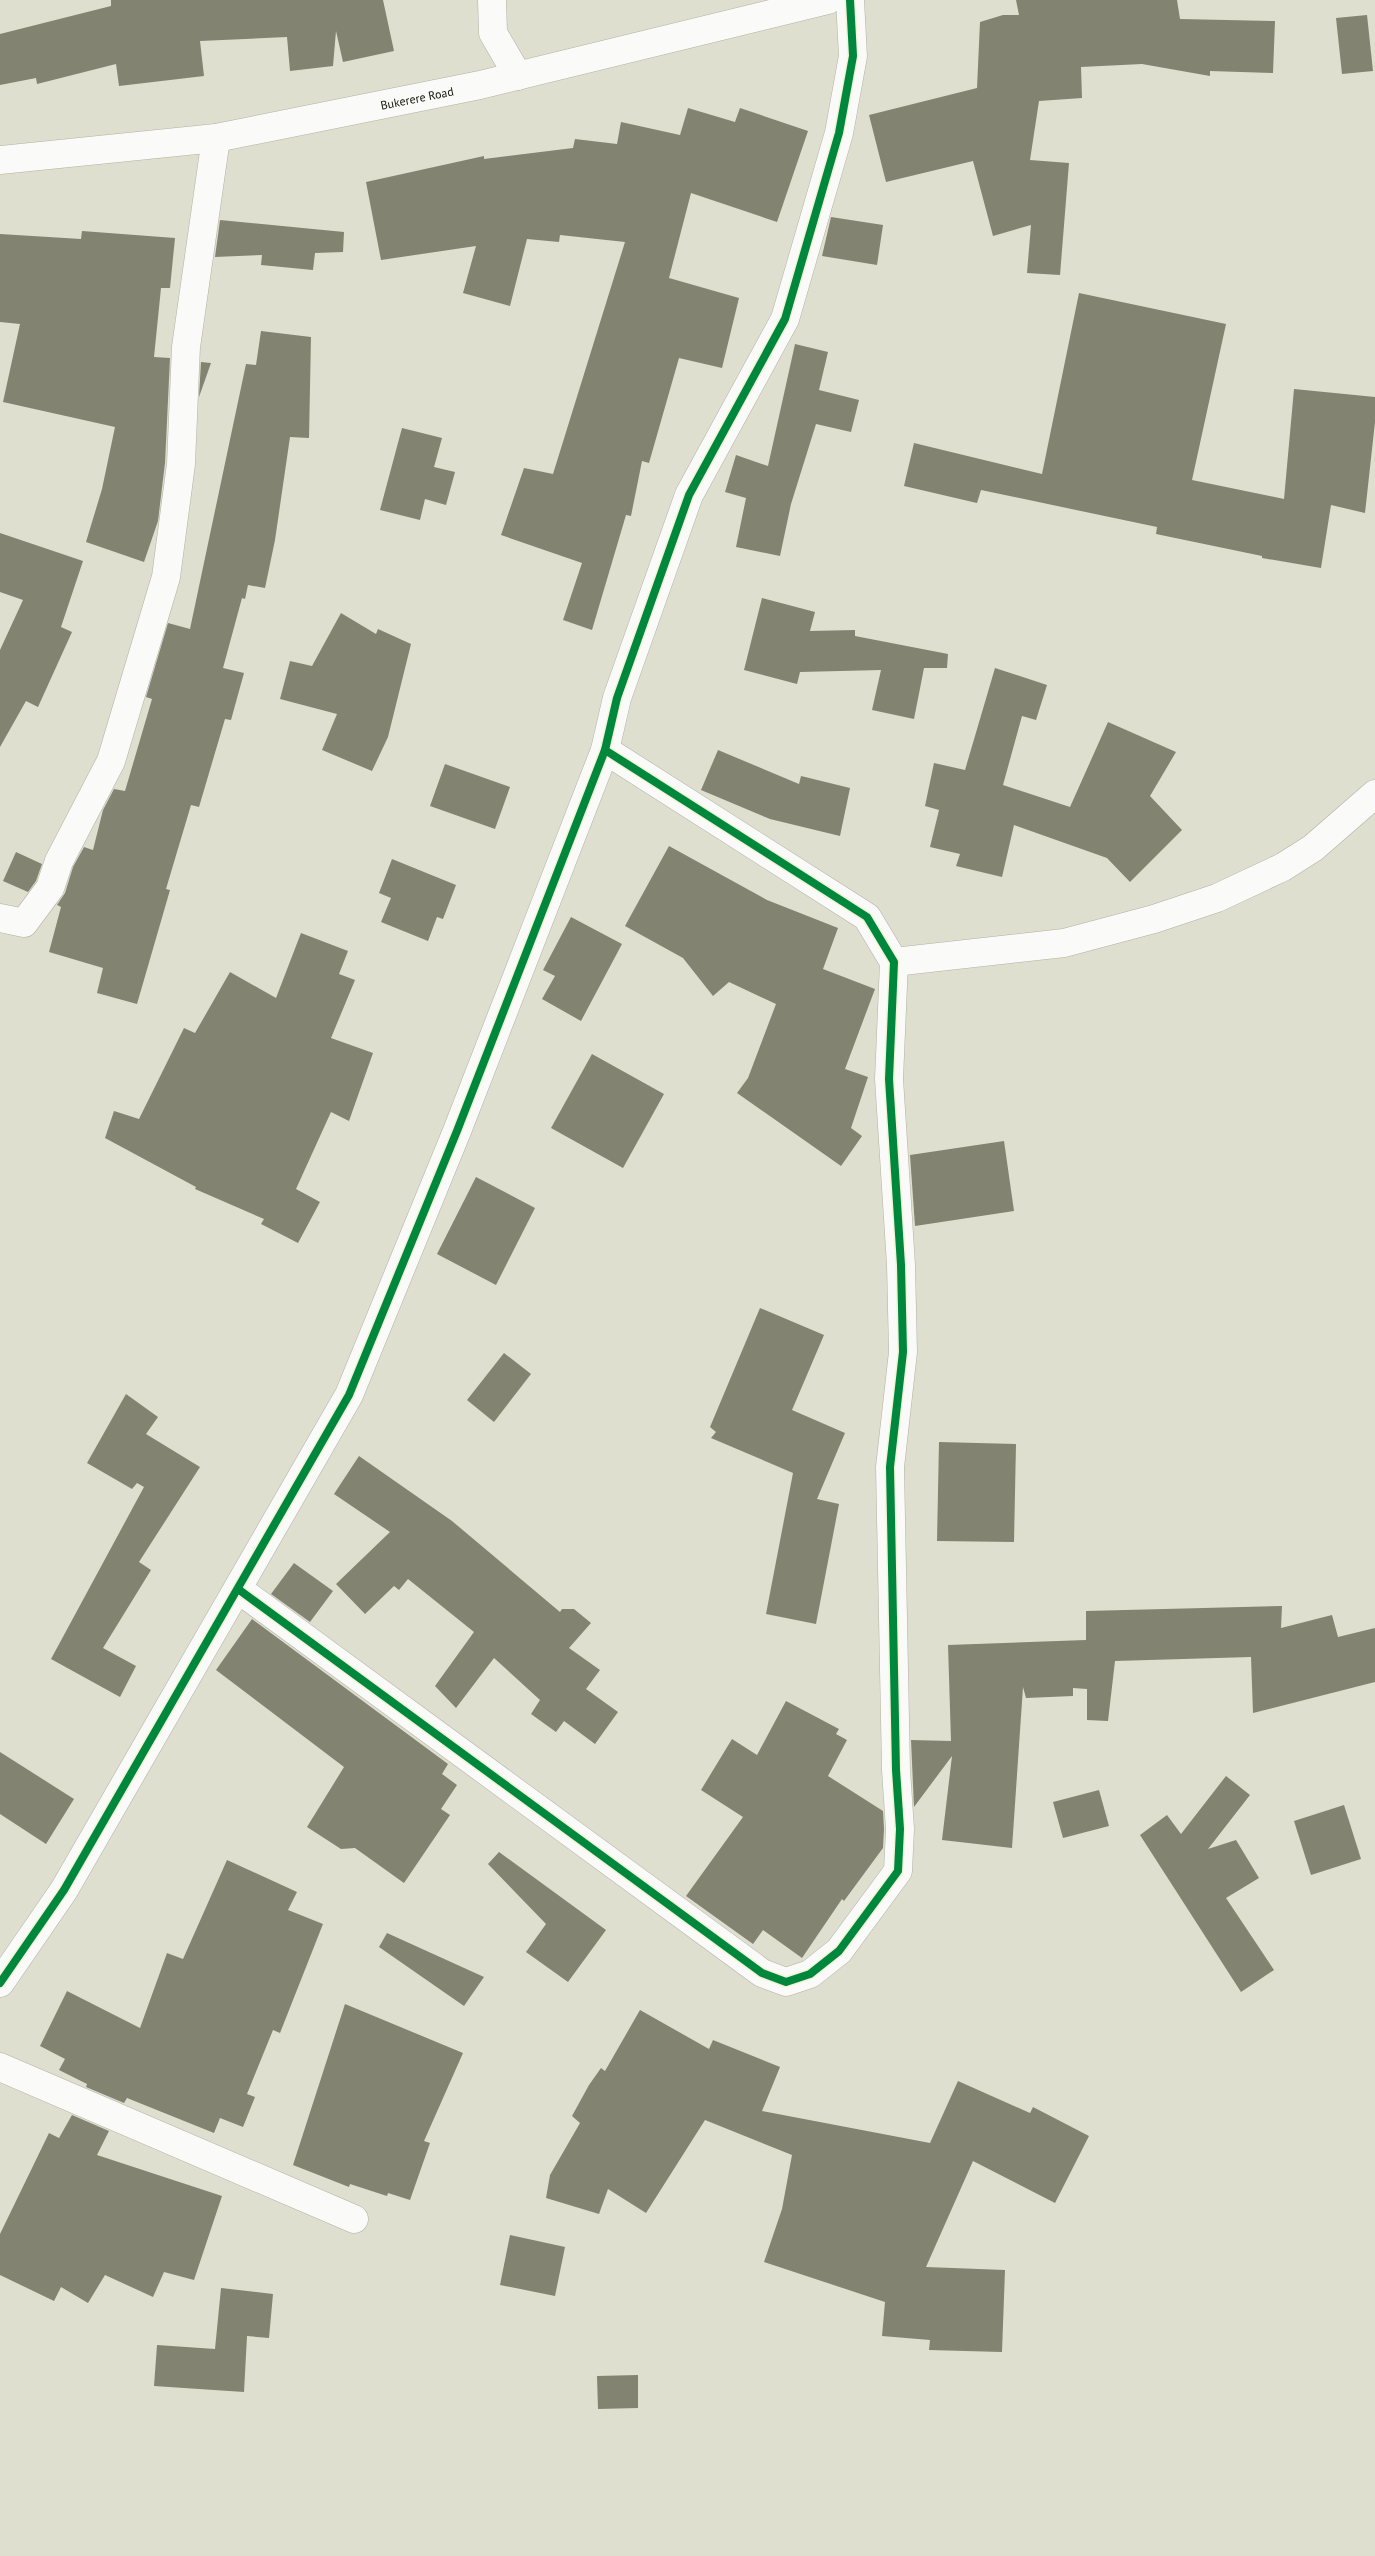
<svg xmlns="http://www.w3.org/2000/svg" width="1375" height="2556" font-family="'PT Sans',sans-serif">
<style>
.building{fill:#838372}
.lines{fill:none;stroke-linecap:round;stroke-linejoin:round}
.minor-casing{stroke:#b1b1a4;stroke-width:29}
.minor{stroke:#fafaf8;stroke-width:28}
.cycleway-casing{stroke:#f3f3d5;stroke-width:11}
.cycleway{stroke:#00873e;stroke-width:8}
.labels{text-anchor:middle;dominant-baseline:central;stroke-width:5;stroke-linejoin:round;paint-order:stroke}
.street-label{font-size:12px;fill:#16150b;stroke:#f3f3d5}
</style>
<rect width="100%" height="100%" fill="#dfdfcf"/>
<g class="building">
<path d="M 111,0 L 383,0 L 394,51 L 343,62 L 336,31 L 333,66 L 290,71 L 287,37 L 200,41 L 204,76 L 119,86 L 116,64 L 37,84 L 36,78 L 0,85 L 0,34 L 111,6 Z"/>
<path d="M 1016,0 L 1177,0 L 1180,19 L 1275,21 L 1273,73 L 1210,71 L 1210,76 L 1142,64 L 1081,67 L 1082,98 L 1039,101 L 1030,160 L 1069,163 L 1060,275 L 1027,273 L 1031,225 L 993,236 L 973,161 L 886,182 L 869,115 L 977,88 L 980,22 L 1003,15 L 1019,15 Z"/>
<path d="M 1367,15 L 1373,71 L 1342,74 L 1336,18 Z"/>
<path d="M 688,108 L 735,122 L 740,108 L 808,131 L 777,222 L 691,193 L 669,278 L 739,298 L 722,368 L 679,358 L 649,463 L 642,461 L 631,516 L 626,515 L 592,630 L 563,620 L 582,563 L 501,535 L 524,468 L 553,474 L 625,242 L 560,235 L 559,242 L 527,239 L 510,306 L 463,293 L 476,246 L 381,260 L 366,182 L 484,156 L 484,159 L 573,148 L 575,139 L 617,144 L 621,122 L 680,135 Z"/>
<path d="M 831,217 L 883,225 L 877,265 L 822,256 Z"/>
<path d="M 220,220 L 344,232 L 343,252 L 315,253 L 313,270 L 261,265 L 262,255 L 215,257 Z"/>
<path d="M 82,231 L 175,238 L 170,288 L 161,288 L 154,357 L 170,358 L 165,463 L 158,521 L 144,562 L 86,542 L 102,489 L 115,427 L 3,402 L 20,324 L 0,322 L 0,234 L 81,239 Z"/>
<path d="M 1079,293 L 1226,324 L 1192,480 L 1284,499 L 1294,389 L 1375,397 L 1375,422 L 1365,513 L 1331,505 L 1321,568 L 1262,558 L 1262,556 L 1156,534 L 1157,527 L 981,490 L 977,503 L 904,486 L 914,443 L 1042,474 Z"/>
<path d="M 261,331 L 311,337 L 309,438 L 290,437 L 275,540 L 265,588 L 248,585 L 245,599 L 242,598 L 223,668 L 244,673 L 231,720 L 225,719 L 199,807 L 191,805 L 166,889 L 170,890 L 137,1004 L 97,993 L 103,968 L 49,952 L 61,907 L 57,905 L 65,893 L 73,867 L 84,847 L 93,850 L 103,810 L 114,789 L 125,791 L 152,699 L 146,697 L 168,623 L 190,629 L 246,364 L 256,365 Z"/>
<path d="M 795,344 L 828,352 L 819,390 L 859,400 L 851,432 L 816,424 L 791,504 L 780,556 L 736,547 L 746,498 L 725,492 L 736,455 L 768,466 Z"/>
<path d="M 201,362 L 211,363 L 199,397 Z"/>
<path d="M 402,428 L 442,438 L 434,467 L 455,472 L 446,505 L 425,499 L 420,520 L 380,510 Z"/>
<path d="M 0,533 L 83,561 L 61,627 L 72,632 L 38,707 L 26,701 L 0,747 L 0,650 L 23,600 L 0,592 Z"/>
<path d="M 762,598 L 815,612 L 810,631 L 855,630 L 855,636 L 948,654 L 947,668 L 924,668 L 914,719 L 872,710 L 881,670 L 800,672 L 797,684 L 744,670 Z"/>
<path d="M 341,613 L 376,634 L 378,629 L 411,644 L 388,737 L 372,771 L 322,750 L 337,714 L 280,699 L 290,661 L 312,666 Z"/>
<path d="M 995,668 L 1047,685 L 1036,720 L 1022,716 L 1003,785 L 1070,807 L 1108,722 L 1176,752 L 1150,796 L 1182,830 L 1130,882 L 1107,858 L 1014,825 L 1002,877 L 956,866 L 960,854 L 930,847 L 939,810 L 925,806 L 934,763 L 965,770 Z"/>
<path d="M 718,750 L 799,784 L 801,776 L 850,788 L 840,836 L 770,819 L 701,790 Z"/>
<path d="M 445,764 L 510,787 L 495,829 L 430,806 Z"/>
<path d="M 669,846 L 767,900 L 838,928 L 823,969 L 875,989 L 845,1069 L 868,1077 L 851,1128 L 862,1136 L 841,1166 L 737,1093 L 748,1078 L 776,1004 L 729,982 L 713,996 L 683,958 L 625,926 Z"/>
<path d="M 16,852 L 42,864 L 36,881 L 28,892 L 3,881 Z"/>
<path d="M 392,859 L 456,885 L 443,919 L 437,917 L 428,941 L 381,922 L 391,898 L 379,893 Z"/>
<path d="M 571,917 L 622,944 L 581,1021 L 542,999 L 555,976 L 543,970 Z"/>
<path d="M 301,933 L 348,951 L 339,974 L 355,980 L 331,1038 L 373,1053 L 349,1121 L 331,1112 L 296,1189 L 320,1202 L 298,1243 L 261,1224 L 264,1219 L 195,1189 L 196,1187 L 105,1138 L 114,1111 L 139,1119 L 184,1028 L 195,1033 L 230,972 L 276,998 Z"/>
<path d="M 592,1054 L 664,1094 L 623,1168 L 551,1128 Z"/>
<path d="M 1004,1141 L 1014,1211 L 915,1226 L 910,1155 Z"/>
<path d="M 476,1177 L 535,1208 L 496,1285 L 437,1254 Z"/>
<path d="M 760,1308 L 824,1335 L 792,1410 L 845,1433 L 817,1499 L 839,1504 L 816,1624 L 766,1614 L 793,1473 L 711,1438 L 716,1432 L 710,1427 Z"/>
<path d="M 504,1353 L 531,1374 L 494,1422 L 467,1400 Z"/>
<path d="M 126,1394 L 158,1417 L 146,1434 L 200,1467 L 139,1562 L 151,1570 L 103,1648 L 136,1666 L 120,1697 L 51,1659 L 144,1487 L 137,1483 L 132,1489 L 87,1463 Z"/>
<path d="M 939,1442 L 1016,1444 L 1014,1542 L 937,1541 Z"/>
<path d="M 359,1456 L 452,1521 L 560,1612 L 562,1609 L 574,1609 L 591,1623 L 569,1648 L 600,1670 L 586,1689 L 618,1712 L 595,1744 L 564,1721 L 556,1732 L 531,1714 L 540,1700 L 494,1658 L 456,1708 L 435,1686 L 474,1632 L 408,1579 L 399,1590 L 394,1586 L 365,1614 L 336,1584 L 390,1532 L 334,1494 Z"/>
<path d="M 294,1563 L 333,1591 L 310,1622 L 271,1594 Z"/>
<path d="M 1282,1606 L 1281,1628 L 1332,1615 L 1338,1637 L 1375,1628 L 1375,1682 L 1253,1713 L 1251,1657 L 1115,1661 L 1108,1721 L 1087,1720 L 1087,1689 L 1073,1688 L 1073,1696 L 1026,1698 L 1023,1687 L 1012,1848 L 942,1840 L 952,1756 L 914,1807 L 911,1740 L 951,1741 L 948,1645 L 1086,1640 L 1086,1611 Z"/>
<path d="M 252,1619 L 448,1764 L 442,1774 L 457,1785 L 441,1809 L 450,1815 L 404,1883 L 355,1848 L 341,1849 L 307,1827 L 344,1767 L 216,1670 Z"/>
<path d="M 786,1701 L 839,1729 L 836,1734 L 847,1740 L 828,1776 L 883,1811 L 884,1829 L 883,1848 L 844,1901 L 842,1899 L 802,1958 L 763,1930 L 753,1944 L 686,1896 L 743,1817 L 701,1790 L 732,1739 L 757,1755 Z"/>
<path d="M 0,1752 L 74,1799 L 46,1844 L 0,1814 Z"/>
<path d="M 1226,1776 L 1250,1795 L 1208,1849 L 1236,1840 L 1259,1878 L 1226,1898 L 1274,1970 L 1241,1992 L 1140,1835 L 1167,1815 L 1181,1834 Z"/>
<path d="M 1099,1790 L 1109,1826 L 1063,1838 L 1053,1802 Z"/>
<path d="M 1344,1805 L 1361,1859 L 1311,1875 L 1294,1821 Z"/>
<path d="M 499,1852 L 606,1930 L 568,1982 L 526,1952 L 546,1924 L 488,1864 Z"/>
<path d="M 227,1860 L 297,1892 L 288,1910 L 323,1924 L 280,2033 L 273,2030 L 247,2094 L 255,2097 L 243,2127 L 220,2118 L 214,2133 L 127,2098 L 124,2103 L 86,2087 L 87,2084 L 59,2070 L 65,2059 L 40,2046 L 67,1991 L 140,2028 L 167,1953 L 183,1959 Z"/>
<path d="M 387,1933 L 484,1977 L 464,2006 L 379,1947 Z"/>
<path d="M 345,2004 L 463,2053 L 424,2141 L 430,2143 L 410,2200 L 388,2193 L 387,2196 L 350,2184 L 349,2187 L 293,2165 Z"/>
<path d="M 640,2010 L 709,2049 L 713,2040 L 780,2067 L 762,2111 L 930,2143 L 958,2081 L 1030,2113 L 1033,2107 L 1089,2136 L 1055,2203 L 973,2161 L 926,2267 L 1005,2270 L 1002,2352 L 929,2350 L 930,2340 L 882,2336 L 885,2302 L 764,2262 L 782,2209 L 792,2155 L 705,2120 L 646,2213 L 608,2189 L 599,2214 L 546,2198 L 550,2175 L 580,2123 L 572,2116 L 589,2085 L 601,2068 L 605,2071 Z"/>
<path d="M 72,2115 L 109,2131 L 97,2155 L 222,2196 L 194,2280 L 164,2272 L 153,2297 L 105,2275 L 88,2303 L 61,2287 L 54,2301 L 0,2275 L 0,2234 L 49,2133 L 59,2138 Z"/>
<path d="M 510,2235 L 565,2247 L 555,2296 L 500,2285 Z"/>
<path d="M 221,2288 L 273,2294 L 269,2338 L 247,2336 L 244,2392 L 154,2386 L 157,2345 L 215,2349 Z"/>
<path d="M 638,2375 L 638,2408 L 598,2409 L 597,2376 Z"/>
</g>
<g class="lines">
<defs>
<g id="minor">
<path d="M 492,0 L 493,33 L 518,76"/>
<path id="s1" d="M 0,160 L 216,138 L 480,85 L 828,0"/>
<path d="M 0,918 L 24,923 L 50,888 L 59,861 L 111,761 L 166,577 L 181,464 L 186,347 L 216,138"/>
<path d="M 894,962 L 1064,943 L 1154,919 L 1217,898 L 1283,867 L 1313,848 L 1375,794"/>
<path d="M 238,1589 L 762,1973 L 786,1982 L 810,1974 L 839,1951 L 898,1871 L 900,1829 L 896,1770 L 890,1467 L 903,1352 L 901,1265 L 889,1079 L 894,962 L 867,917 L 605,750"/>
<path d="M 0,1983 L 64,1890 L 349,1395 L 457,1131 L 605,750 L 617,698 L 689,495 L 785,319 L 839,133 L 853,56 L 850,0"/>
<path d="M 0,2067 L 354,2219"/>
</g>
</defs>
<use href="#minor" class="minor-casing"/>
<use href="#minor" class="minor"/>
<defs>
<g id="cycleway">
<path d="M 238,1589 L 762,1973 L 786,1982 L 810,1974 L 839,1951 L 898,1871 L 900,1829 L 896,1770 L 890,1467 L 903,1352 L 901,1265 L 889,1079 L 894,962 L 867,917 L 605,750"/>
<path d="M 0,1983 L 64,1890 L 349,1395 L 457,1131 L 605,750 L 617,698 L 689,495 L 785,319 L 839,133 L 853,56 L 850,0"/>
</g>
</defs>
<use href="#cycleway" class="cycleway-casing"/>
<use href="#cycleway" class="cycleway"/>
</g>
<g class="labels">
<g class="street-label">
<text stroke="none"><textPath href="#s1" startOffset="422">Bukerere Road</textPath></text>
</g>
</g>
</svg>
